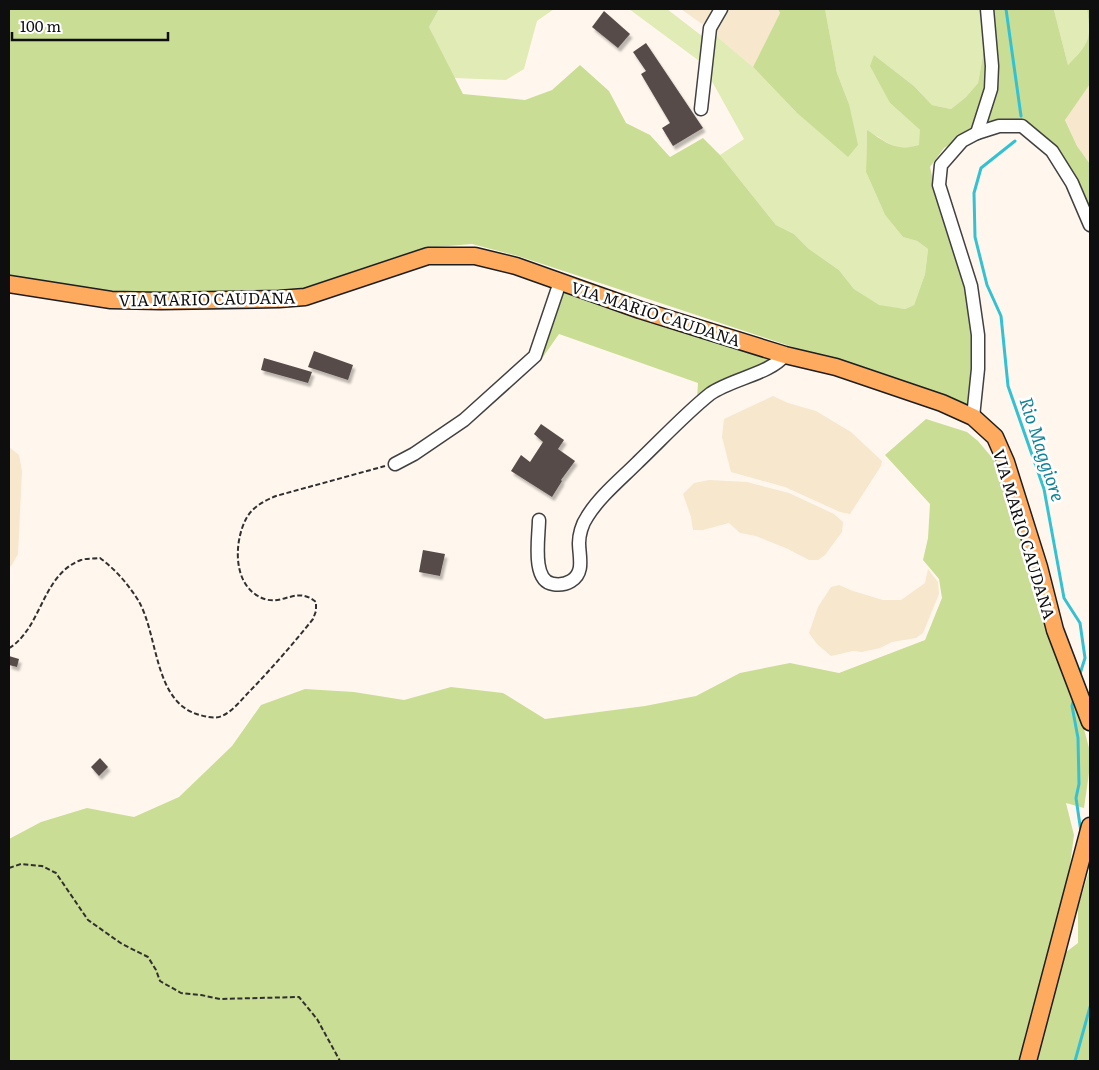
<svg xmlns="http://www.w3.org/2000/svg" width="1099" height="1070" font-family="Literata,serif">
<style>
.farmland{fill:#f6e7cd}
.green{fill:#e1ebb6}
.forest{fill:#cadd95}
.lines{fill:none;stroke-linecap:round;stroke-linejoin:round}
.stream{stroke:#34c2d3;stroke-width:3}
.building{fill:#574b49;filter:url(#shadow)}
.minor-casing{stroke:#414141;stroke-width:15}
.major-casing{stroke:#1f1f1f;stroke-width:19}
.path{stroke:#303030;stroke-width:2;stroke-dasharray:5 2.5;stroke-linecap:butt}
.minor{stroke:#fff;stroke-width:12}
.major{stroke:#feaa5f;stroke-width:16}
.labels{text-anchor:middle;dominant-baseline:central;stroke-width:5;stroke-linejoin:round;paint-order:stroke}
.street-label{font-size:16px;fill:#0e0e0e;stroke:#fff}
.water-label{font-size:18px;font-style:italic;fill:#118297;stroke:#fff}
</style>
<defs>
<filter id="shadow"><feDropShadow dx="2.5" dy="4" stdDeviation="1" flood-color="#0004"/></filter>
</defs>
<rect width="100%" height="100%" fill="#fff7ee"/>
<g class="farmland">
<path d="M 681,9 L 714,9 L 711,16 L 702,24 Z"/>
<path d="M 725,9 L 778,9 L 780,13 L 753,67 L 714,34 Z"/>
<path d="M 1090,84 L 1090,164 L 1077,146 L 1065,119 Z"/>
<path d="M 773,396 L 788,403 L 816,411 L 851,432 L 882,461 L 881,466 L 850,514 L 840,512 L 785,487 L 731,472 L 722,437 L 724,419 Z"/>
<path d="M 9,447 L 19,455 L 22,471 L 18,554 L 12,565 L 9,567 Z"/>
<path d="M 709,480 L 747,482 L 789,493 L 834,514 L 843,522 L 842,532 L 825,555 L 818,560 L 809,560 L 788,549 L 756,536 L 740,533 L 729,523 L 703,530 L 693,530 L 691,517 L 683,494 L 694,483 Z"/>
<path d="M 928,569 L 938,582 L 939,594 L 923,633 L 916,638 L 892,642 L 880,648 L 862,652 L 853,651 L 831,656 L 817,644 L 809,633 L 818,607 L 831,587 L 839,585 L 853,591 L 883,600 L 901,600 L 925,583 Z"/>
</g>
<g class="green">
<path d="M 439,9 L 554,9 L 537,21 L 524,69 L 506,80 L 454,78 L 429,27 Z"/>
<path d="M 629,9 L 667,9 L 702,36 L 702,63 Z"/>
<path d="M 825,9 L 983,9 L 985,44 L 978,83 L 966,97 L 951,109 L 932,105 L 914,86 L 874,55 L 890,103 L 920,130 L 920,145 C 893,153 889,141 867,131 L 866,172 L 885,215 L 903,237 L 917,241 L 928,249 L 925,274 L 914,305 L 905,309 L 879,306 L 854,289 L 839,270 L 809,249 L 794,234 L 776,225 L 720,155 L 744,139 L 709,76 L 714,34 L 753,67 L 796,112 L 849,104 L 837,73 Z"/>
<path d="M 1050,9 L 1087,9 C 1091,41 1090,42 1068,65 L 1054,10 Z"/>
</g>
<g class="forest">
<path d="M 9,9 L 439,9 L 429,27 L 463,94 L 525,100 L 552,90 L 580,65 L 609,91 L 626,123 L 650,135 L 670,157 L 703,138 L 720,155 L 776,225 L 794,234 L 809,249 L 839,270 L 854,289 L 879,305 L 905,309 L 914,305 L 925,274 L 928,249 L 917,241 L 903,237 L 885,215 L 866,172 L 867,130 C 887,143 896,152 919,145 L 920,130 L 890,103 L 870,66 L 874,55 L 914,86 L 932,105 L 951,109 L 966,97 L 978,83 L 985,44 L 985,89 L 972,131 L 944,148 L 930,167 L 939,207 L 962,279 L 973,330 L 973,360 L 967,407 L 838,362 L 591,280 L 518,256 L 472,244 L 424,248 L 303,290 L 162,295 L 112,294 L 9,277 Z"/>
<path d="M 778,9 L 825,9 L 837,73 L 849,104 L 858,145 L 848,157 L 796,112 L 753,67 L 780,13 Z"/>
<path d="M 993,9 L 1054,10 L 1068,65 C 1090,42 1091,40 1087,9 L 1090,9 L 1090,84 L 1065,120 L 1077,146 L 1090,164 L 1090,216 L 1024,122 L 985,125 L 998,89 Z"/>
<path d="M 561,289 L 774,360 L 697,398 L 698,383 L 559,334 L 543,357 L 537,360 Z"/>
<path d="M 926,419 L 967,432 L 978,441 L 1000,467 L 1043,619 L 1083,725 L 1089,748 L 1090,766 L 1084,808 L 1066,803 L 1074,835 L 1067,888 L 1025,1035 L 1020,1061 L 9,1061 L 9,839 L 41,822 L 87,808 L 134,817 L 179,797 L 232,746 L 261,705 L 305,689 L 354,692 L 404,700 L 451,687 L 503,693 L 545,719 L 645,706 L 696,696 L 740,673 L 790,663 L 839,673 L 925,640 L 942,598 L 939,579 L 923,560 L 928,538 L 930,504 L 885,455 Z"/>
<path d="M 1090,868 L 1090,1061 L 1037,1061 L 1066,952 L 1078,943 L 1078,907 Z"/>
</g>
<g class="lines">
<g class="stream">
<path d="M 1006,9 L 1021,116"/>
<path d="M 1015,141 L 981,168 L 974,193 L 975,237 L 987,285 L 1001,316 L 1008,386 L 1044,489 L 1064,598 L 1080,623 L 1085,658 L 1079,677"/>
<path d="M 1074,698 L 1072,706 L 1078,738 L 1079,784 L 1076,798 L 1081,832"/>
<path d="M 1089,857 L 1090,868"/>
<path d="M 1075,1061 L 1090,1007"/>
</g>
</g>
<g class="building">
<path d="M 604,11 L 630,34 L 618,48 L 592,27 Z"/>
<path d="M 646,43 L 703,128 L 673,146 L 662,128 L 670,123 L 641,74 L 646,71 L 633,52 Z"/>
<path d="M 314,351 L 353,365 L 348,380 L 308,367 Z"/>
<path d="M 264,358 L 312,372 L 308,383 L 261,370 Z"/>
<path d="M 541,424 L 564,440 L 558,449 L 575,461 L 561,480 L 562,481 L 552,497 L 511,471 L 521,455 L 530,462 L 543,442 L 534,434 Z"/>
<path d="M 423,550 L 445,554 L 440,576 L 419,572 Z"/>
<path d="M 9,656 L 19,659 L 17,667 L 9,665 Z"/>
<path d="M 100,758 L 108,767 L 99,776 L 91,767 Z"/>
</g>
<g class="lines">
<defs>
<g id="minor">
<path d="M 701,109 L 710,28 L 721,9"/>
<path d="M 977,133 L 991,89 L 992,66 L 987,9"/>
<path d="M 973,417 L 978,369 L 978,335 L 971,286 L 939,185 L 941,165 L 962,141 L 977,133 L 999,126 L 1022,126 L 1052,151 L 1072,183 L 1090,225"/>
<path d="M 395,464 L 414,454 L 464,420 L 535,356 L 560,282"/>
<path d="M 539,520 C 539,536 531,581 553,584 C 559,585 566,584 571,581 C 585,573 579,556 579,543 C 579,535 582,524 587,517 C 599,497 621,479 638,462 C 661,440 685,414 710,394 C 731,379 770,374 785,355"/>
</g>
<g id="major">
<path d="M 9,284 L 111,300 L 161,301 L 279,299 L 305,297 L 428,256 L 475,256 L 516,266 L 640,310 L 785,355 L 836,367 L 942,403 L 973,417 L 995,437 L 1006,462 L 1039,567 L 1055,630 L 1090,722"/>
<path d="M 1028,1061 L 1090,826"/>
</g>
</defs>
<use href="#minor" class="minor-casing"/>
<use href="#major" class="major-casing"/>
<g class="path">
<path d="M 9,648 C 17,644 23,636 28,629 C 44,605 51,571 81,560 C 87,558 94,559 100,558 C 115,569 128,584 138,600 C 159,635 153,703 200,715 C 207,717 215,719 222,716 C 233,711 242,699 250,691 C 272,668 293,644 313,619 L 316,611 L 316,602 C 295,584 281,610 258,596 C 233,582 234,542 246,519 C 252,507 264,501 276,496 L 385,466"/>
<path d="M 9,868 L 21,864 L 42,866 L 56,873 L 88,920 L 122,944 L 148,957 L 156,970 L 160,981 L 181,993 L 201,995 L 220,999 L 299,997 L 317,1019 L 340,1061"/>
</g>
<use href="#minor" class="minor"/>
<use href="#major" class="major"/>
</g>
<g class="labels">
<g class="street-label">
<text transform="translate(207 298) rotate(-1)">VIA MARIO CAUDANA</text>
<text transform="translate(656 313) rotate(18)">VIA MARIO CAUDANA</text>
<text transform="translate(1025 534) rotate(73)">VIA MARIO CAUDANA</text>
</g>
<g class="water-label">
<text transform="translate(1043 449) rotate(72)">Rio Maggiore</text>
</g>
</g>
<rect width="1099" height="1070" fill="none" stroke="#0e0e0e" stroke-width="20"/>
<path d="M12 32v8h156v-8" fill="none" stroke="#0e0e0e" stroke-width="2.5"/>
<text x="20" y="32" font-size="15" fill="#0e0e0e" stroke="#ffffff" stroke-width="4" paint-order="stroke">100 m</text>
</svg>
